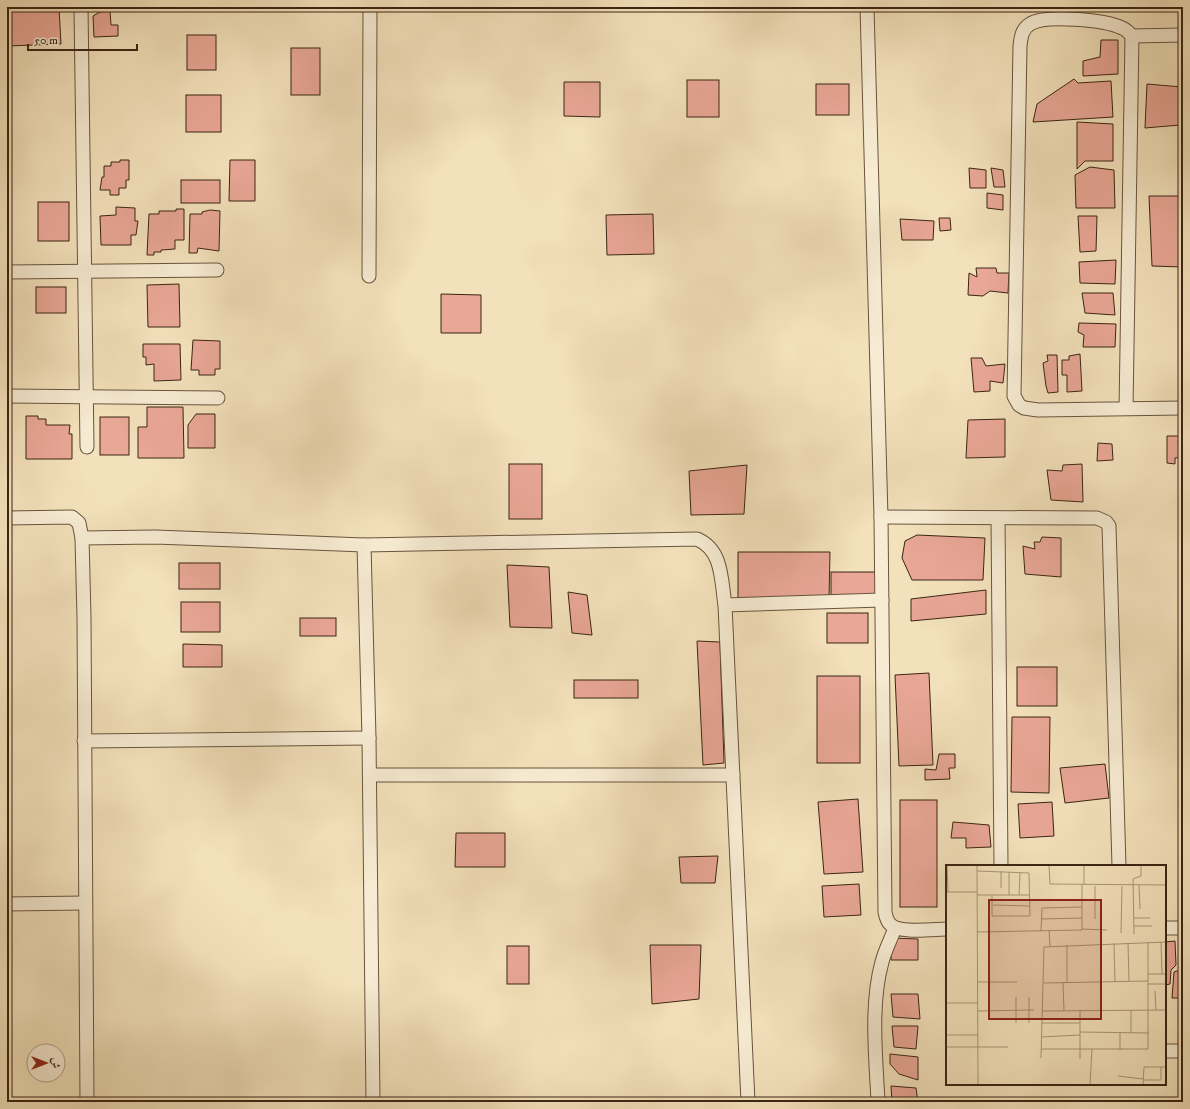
<svg xmlns="http://www.w3.org/2000/svg" width="1190" height="1109" font-family="'IM FELL DW Pica',Amiri,serif">
<style>
.building{fill:#e9a796;stroke:#3b2513}
.lines{fill:none;stroke-linecap:round;stroke-linejoin:round}
.minor-casing{stroke:#69543d;stroke-width:15}
.minor{stroke:#f7ecd3;stroke-width:13}
.inset-road{fill:none;stroke:#a99678;stroke-width:1}
.view{fill:#8f2418;fill-opacity:0.15;stroke:#8f2418;stroke-width:2}
.inset-edge{fill:none;stroke:#3b2513;stroke-width:2}
</style>
<rect width="100%" height="100%" fill="#f3e1bb"/>
<filter id="stains"><feTurbulence type="fractalNoise" baseFrequency=".005" numOctaves="4"/><feColorMatrix values="0 0 0 0 .2 0 0 0 0 .09 0 0 0 0 .02 0 0 0 .5 -.17"/></filter>
<radialGradient id="worn" r=".72"><stop offset=".6" stop-color="#630" stop-opacity="0"/><stop offset="1" stop-color="#630" stop-opacity=".3"/></radialGradient>
<g class="building">
<path d="M 7,7 L 59,7 L 61,44 L 7,46 Z"/>
<path d="M 110,11 L 111,25 L 118,25 L 118,36 L 94,37 L 93,16 L 100,12 Z"/>
<rect x="187" y="35" width="29" height="35"/>
<path d="M 1101,40 L 1118,40 L 1118,74 L 1083,76 L 1083,61 L 1100,57 Z"/>
<rect x="291" y="48" width="29" height="47"/>
<path d="M 1074,79 L 1078,83 L 1111,81 L 1113,117 L 1033,122 L 1037,104 Z"/>
<rect x="687" y="80" width="32" height="37"/>
<path d="M 564,82 L 600,82 L 600,117 L 564,116 Z"/>
<rect x="816" y="84" width="33" height="31"/>
<path d="M 1147,84 L 1182,87 L 1180,125 L 1145,128 Z"/>
<rect x="186" y="95" width="35" height="37"/>
<path d="M 1077,122 L 1113,124 L 1113,161 L 1085,161 L 1077,169 Z"/>
<path d="M 120,160 L 129,160 L 129,180 L 126,180 L 126,188 L 119,188 L 119,195 L 110,195 L 110,190 L 100,190 L 102,177 L 104,177 L 104,166 L 111,166 L 111,162 L 120,162 Z"/>
<path d="M 230,160 L 255,160 L 255,201 L 229,201 Z"/>
<path d="M 1090,167 L 1114,170 L 1115,208 L 1076,208 L 1075,175 Z"/>
<path d="M 969,168 L 986,170 L 986,188 L 970,188 Z"/>
<path d="M 991,168 L 1003,170 L 1005,187 L 994,187 Z"/>
<rect x="181" y="180" width="39" height="23"/>
<path d="M 987,193 L 1003,195 L 1003,210 L 987,208 Z"/>
<path d="M 1149,196 L 1183,196 L 1183,267 L 1152,266 Z"/>
<rect x="38" y="202" width="31" height="39"/>
<path d="M 116,207 L 135,208 L 135,221 L 138,221 L 136,235 L 131,235 L 131,245 L 101,245 L 100,216 L 116,215 Z"/>
<path d="M 176,209 L 184,209 L 184,240 L 175,240 L 175,249 L 161,250 L 161,252 L 154,252 L 154,255 L 147,255 L 149,214 L 159,214 L 159,211 L 176,211 Z"/>
<path d="M 210,210 L 220,211 L 219,251 L 198,248 L 197,253 L 189,253 L 190,214 L 202,214 L 202,212 Z"/>
<path d="M 653,214 L 654,254 L 607,255 L 606,215 Z"/>
<path d="M 1078,216 L 1097,216 L 1096,251 L 1080,252 Z"/>
<path d="M 939,218 L 950,218 L 951,230 L 940,231 Z"/>
<path d="M 900,219 L 934,221 L 933,240 L 902,240 Z"/>
<path d="M 1116,260 L 1115,284 L 1080,283 L 1079,262 Z"/>
<path d="M 976,268 L 996,268 L 997,273 L 1009,273 L 1008,293 L 990,291 L 983,296 L 968,295 L 969,273 L 977,277 Z"/>
<path d="M 179,284 L 180,327 L 148,327 L 147,285 Z"/>
<rect x="36" y="287" width="30" height="26"/>
<path d="M 1082,293 L 1113,293 L 1115,315 L 1085,313 Z"/>
<path d="M 441,294 L 481,295 L 481,333 L 441,333 Z"/>
<path d="M 1079,323 L 1116,324 L 1115,347 L 1083,347 L 1084,335 L 1078,332 Z"/>
<path d="M 193,340 L 220,341 L 220,369 L 215,369 L 215,375 L 199,375 L 199,370 L 191,370 Z"/>
<path d="M 143,344 L 180,344 L 181,380 L 154,381 L 154,364 L 146,365 L 146,357 L 143,357 Z"/>
<path d="M 1080,354 L 1082,391 L 1067,392 L 1067,375 L 1062,375 L 1062,360 L 1069,360 L 1069,356 Z"/>
<path d="M 1047,355 L 1057,355 L 1058,392 L 1048,393 L 1046,386 L 1043,363 L 1048,361 Z"/>
<path d="M 971,358 L 982,358 L 986,366 L 1005,364 L 1003,383 L 990,381 L 990,391 L 974,392 Z"/>
<path d="M 147,407 L 183,407 L 184,458 L 138,458 L 138,427 L 147,427 Z"/>
<path d="M 196,414 L 215,414 L 215,448 L 188,448 L 188,425 Z"/>
<path d="M 26,416 L 38,416 L 38,419 L 46,419 L 46,425 L 70,425 L 69,434 L 72,434 L 72,459 L 26,459 Z"/>
<rect x="100" y="417" width="29" height="38"/>
<path d="M 1005,419 L 1005,457 L 966,458 L 968,420 Z"/>
<path d="M 1167,436 L 1183,436 L 1183,441 L 1178,441 L 1179,445 L 1183,445 L 1183,457 L 1175,458 L 1175,464 L 1167,463 Z"/>
<path d="M 1098,443 L 1112,444 L 1113,460 L 1097,461 Z"/>
<rect x="509" y="464" width="33" height="55"/>
<path d="M 1082,464 L 1083,502 L 1051,500 L 1047,470 L 1062,471 L 1063,465 Z"/>
<path d="M 747,465 L 744,514 L 691,515 L 689,471 Z"/>
<path d="M 917,535 L 985,538 L 983,580 L 912,580 L 902,558 L 905,541 Z"/>
<path d="M 1042,537 L 1061,538 L 1061,577 L 1025,574 L 1023,546 L 1035,549 L 1034,542 L 1040,542 Z"/>
<path d="M 738,552 L 830,552 L 829,600 L 738,600 Z"/>
<rect x="179" y="563" width="41" height="26"/>
<path d="M 507,565 L 549,567 L 552,628 L 510,627 Z"/>
<rect x="831" y="572" width="49" height="27"/>
<path d="M 986,590 L 986,614 L 911,621 L 911,599 Z"/>
<path d="M 568,592 L 587,595 L 592,635 L 572,633 Z"/>
<rect x="181" y="602" width="39" height="30"/>
<rect x="827" y="613" width="41" height="30"/>
<rect x="300" y="618" width="36" height="18"/>
<path d="M 697,641 L 720,642 L 724,763 L 703,765 Z"/>
<path d="M 183,644 L 222,645 L 222,667 L 183,667 Z"/>
<rect x="1017" y="667" width="40" height="39"/>
<path d="M 929,673 L 933,765 L 899,766 L 895,675 Z"/>
<rect x="817" y="676" width="43" height="87"/>
<rect x="574" y="680" width="64" height="18"/>
<path d="M 1012,717 L 1050,717 L 1049,793 L 1011,792 Z"/>
<path d="M 939,754 L 955,754 L 955,768 L 949,768 L 950,779 L 925,780 L 925,769 L 936,770 Z"/>
<path d="M 1105,764 L 1109,798 L 1065,803 L 1060,768 Z"/>
<path d="M 858,799 L 863,872 L 824,874 L 818,802 Z"/>
<rect x="900" y="800" width="37" height="107"/>
<path d="M 1052,802 L 1054,836 L 1020,838 L 1018,804 Z"/>
<path d="M 953,822 L 989,825 L 991,847 L 966,848 L 966,838 L 951,838 Z"/>
<path d="M 456,833 L 505,833 L 505,867 L 455,867 Z"/>
<path d="M 718,856 L 715,883 L 681,883 L 679,857 Z"/>
<path d="M 859,884 L 861,915 L 824,917 L 822,886 Z"/>
<path d="M 891,938 L 918,939 L 918,960 L 891,960 Z"/>
<path d="M 1175,941 L 1176,965 L 1171,970 L 1170,984 L 1165,985 L 1165,942 Z"/>
<path d="M 650,945 L 701,945 L 699,999 L 652,1004 Z"/>
<rect x="507" y="946" width="22" height="38"/>
<path d="M 1183,969 L 1183,998 L 1172,998 L 1174,972 Z"/>
<path d="M 891,994 L 918,994 L 920,1019 L 893,1017 Z"/>
<path d="M 892,1026 L 918,1026 L 916,1049 L 894,1047 Z"/>
<path d="M 890,1054 L 918,1057 L 918,1080 L 899,1074 L 890,1064 Z"/>
<path d="M 891,1086 L 916,1088 L 918,1102 L 892,1102 Z"/>
</g>
<g class="lines">
<defs>
<g id="minor">
<path d="M 81,7 L 87,447"/>
<path d="M 867,7 L 881,517 L 885,912 C 886,917 887,921 890,924 C 898,934 934,929 947,929"/>
<path d="M 1132,36 L 1183,35"/>
<path d="M 7,272 L 217,270"/>
<path d="M 369,276 L 370,7"/>
<path d="M 7,396 L 218,398"/>
<path d="M 1126,409 L 1132,36 C 1129,33 1126,29 1122,28 C 1106,20 1045,14 1030,24 C 1022,29 1021,37 1020,46 L 1014,396 L 1019,405 L 1024,408 L 1038,410 L 1183,408"/>
<path d="M 881,517 L 1097,518 L 1106,522 L 1109,526 L 1119,866"/>
<path d="M 7,518 L 72,517 L 79,523 L 82,538 L 84,618 L 87,1102"/>
<path d="M 998,518 L 1001,866"/>
<path d="M 82,538 L 155,537 L 364,545 L 697,539 C 723,550 721,580 725,605 L 748,1102"/>
<path d="M 364,545 L 369,738 L 373,1102"/>
<path d="M 725,605 L 882,600"/>
<path d="M 84,741 L 369,738"/>
<path d="M 370,775 L 733,775"/>
<path d="M 7,904 L 85,903"/>
<path d="M 1165,928 L 1183,928"/>
<path d="M 1165,1051 L 1183,1051"/>
<path d="M 878,1102 C 876,1058 870,1005 882,962 C 885,950 891,939 895,928"/>
</g>
</defs>
<use href="#minor" class="minor-casing"/>
<use href="#minor" class="minor"/>
</g>
<g transform="translate(946 865)">
<rect width="220" height="220" fill="#f3e1bb"/>
<path class="inset-road" d="M 1,0 L 2,27M 31,0 L 32,220M 103,0 L 104,19 L 220,20M 31,6 L 83,8 L 84,51 L 46,51 L 46,30M 138,20 L 138,0M 193,20 L 194,44M 55,23 L 55,6M 0,27 L 31,27M 31,30 L 84,30M 63,30 L 63,7M 73,30 L 74,8M 47,40 L 84,41M 188,53 L 204,53M 95,54 L 136,53M 149,54 L 149,21M 188,61 L 206,61M 136,64 L 161,65M 103,65 L 104,81M 95,66 L 96,43 L 136,42M 31,67 L 136,65 L 136,20M 175,68 L 176,21M 188,69 L 187,14 L 195,11 L 195,0M 215,77 L 216,109M 168,78 L 169,117M 182,78 L 183,116M 202,109 L 220,109M 32,117 L 71,117M 117,117 L 118,146M 121,117 L 121,80M 98,118 L 202,116M 202,119 L 220,119M 209,126 L 210,145M 70,132 L 70,158M 0,138 L 32,138M 32,146 L 88,145M 97,146 L 220,145M 134,146 L 134,194M 83,158 L 83,132M 95,158 L 134,158M 134,167 L 203,168M 174,167 L 174,185M 185,168 L 185,145M 0,170 L 32,170M 95,172 L 134,170M 0,182 L 62,182M 95,184 L 202,184 L 202,77M 95,193 L 98,82 L 220,77M 172,211 L 197,214M 197,215 L 215,215 L 215,202M 144,220 L 146,184M 197,220 L 198,202 L 220,202"/>
<path class="view" d="M 43,35 L 155,35 L 155,154 L 43,154 Z"/>
<rect width="220" height="220" class="inset-edge"/>
</g>
<rect width="1190" height="1109" fill="none" stroke="#f3e1bb" stroke-width="24"/>
<rect x="8" y="8" width="1174" height="1093" fill="none" stroke="#3b2513" stroke-width="2"/>
<rect x="12" y="12" width="1166" height="1085" fill="none" stroke="#3b2513"/>
<g transform="translate(46 1063) rotate(90)"><circle r="19" fill="#f7ecd3" stroke="#ac9c86"/>
<path d="M0-3L7 15L0 10L-7 15Z" fill="#8f2418"/>
<text y="-6" font-size="11" font-weight="bold" text-anchor="middle" fill="#3b2513">ش</text>
</g>
<path d="M28 44v6h109v-6" fill="none" stroke="#3b2513" stroke-width="2"/>
<text x="34" y="44" font-size="12" fill="#3b2513" stroke="#f7ecd3" stroke-width="3" paint-order="stroke">50 m</text>
<rect width="100%" height="100%" filter="url(#stains)"/>
<rect width="100%" height="100%" fill="url(#worn)"/>
</svg>
